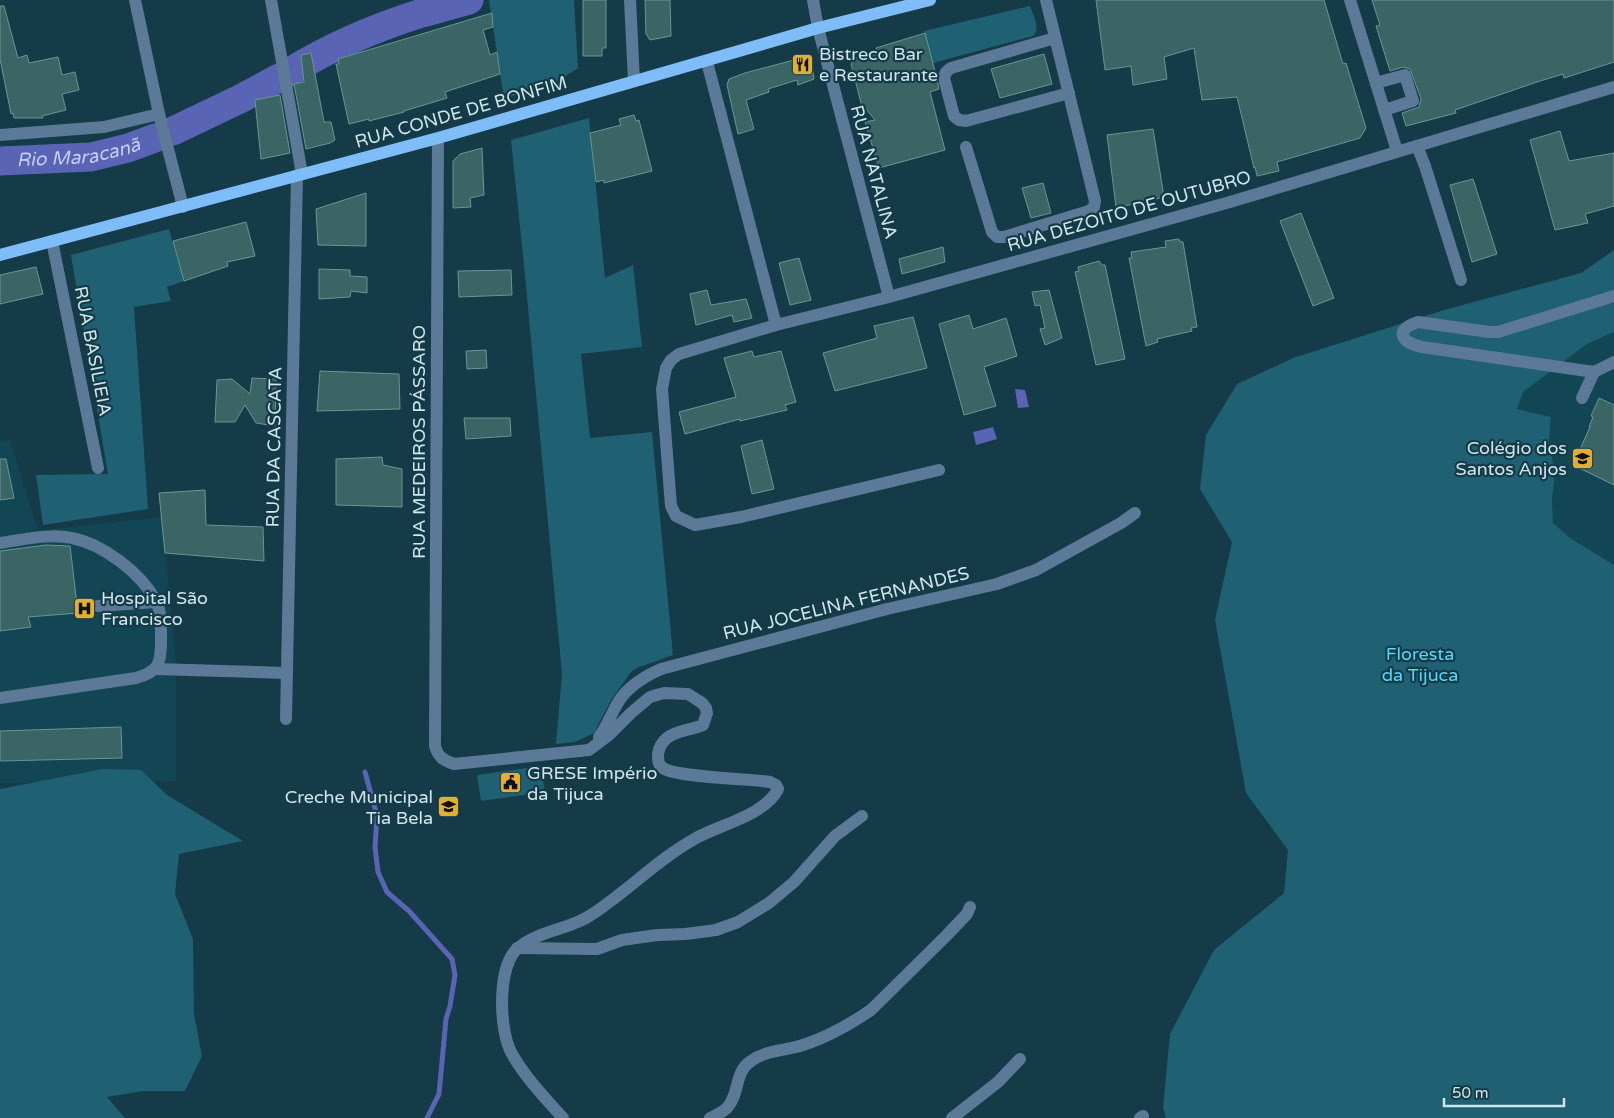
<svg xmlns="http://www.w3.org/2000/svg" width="1614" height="1118" font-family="'Varela Round',sans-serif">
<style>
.built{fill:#134654}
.green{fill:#1f6072}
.water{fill:#5964b4}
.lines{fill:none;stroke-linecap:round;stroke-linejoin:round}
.stream{stroke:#5964b4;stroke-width:5}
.river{stroke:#5964b4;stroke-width:29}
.building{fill:#3a6564;stroke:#6a9694}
.minor{stroke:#5c7a97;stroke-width:12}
.major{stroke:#7ebdf8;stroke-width:12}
.labels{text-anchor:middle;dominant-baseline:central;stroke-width:4.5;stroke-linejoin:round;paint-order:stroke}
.poi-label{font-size:18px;fill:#d0e5ec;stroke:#143b47;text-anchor:start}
.street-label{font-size:18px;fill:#d0e5ec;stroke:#143b47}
.park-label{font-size:18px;fill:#54d7fc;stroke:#143b47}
.water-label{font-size:19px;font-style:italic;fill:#c4cefa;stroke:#143b47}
</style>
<rect width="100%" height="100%" fill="#143b47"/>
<g class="built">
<path d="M 1614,332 L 1614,565 L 1570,538 L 1553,523 L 1552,500 L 1555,473 L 1549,442 L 1551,418 L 1517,409 L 1522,392 L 1587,344 Z"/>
<path d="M 10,440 L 38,531 L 162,517 L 176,664 L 176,781 L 0,783 L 0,441 Z"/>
</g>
<g class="green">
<path d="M 489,0 L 574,0 L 578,68 L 560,80 L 504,99 Z"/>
<path d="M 1030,6 C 1033,15 1041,28 1033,36 L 933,63 L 924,31 Z"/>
<path d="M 589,118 L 605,278 L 633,265 L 642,347 L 581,354 L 590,438 L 652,432 L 673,655 L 637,668 L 631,672 L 611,700 L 594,733 L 575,742 L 556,744 L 562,674 L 525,275 L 511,140 Z"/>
<path d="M 169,229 L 184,281 L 167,287 L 171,301 L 134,307 L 148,509 L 43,525 L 36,475 L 108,474 L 71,255 Z"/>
<path d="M 1614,250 L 1614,332 L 1587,344 L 1523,392 L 1517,409 L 1551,417 L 1549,442 L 1555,473 L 1552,500 L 1553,523 L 1570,538 L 1614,565 L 1614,1118 L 1166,1118 L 1163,1108 L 1170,1034 L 1214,950 L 1284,893 L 1288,850 L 1246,793 L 1215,620 L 1232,542 L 1200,489 L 1206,435 L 1237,384 L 1293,358 L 1444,310 L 1581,273 Z"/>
<path d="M 541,766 L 545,792 L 481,801 L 477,775 Z"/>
<path d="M 103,769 L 141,770 L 167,795 L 243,841 L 179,854 L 175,894 L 193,939 L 194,1014 L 202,1056 L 185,1091 L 143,1091 L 107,1097 L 125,1118 L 0,1118 L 0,789 Z"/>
</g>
<g class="water">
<path d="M 1015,389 L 1025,390 L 1029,407 L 1018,408 Z"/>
<path d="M 993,427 L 997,439 L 976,445 L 973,432 Z"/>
</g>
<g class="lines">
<path class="stream" d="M 365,772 L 377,816 L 375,847 L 378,872 L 387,892 L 409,911 L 452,959 L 455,975 L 450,1006 L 446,1019 L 439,1094 L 427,1118"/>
<g class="river">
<path d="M 426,12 L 469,0"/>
<path d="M 288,73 C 330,47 374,28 422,13"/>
<path d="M 173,131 L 240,99 L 279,78"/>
<path id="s1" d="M 0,161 L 91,157 L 128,148 L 155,138"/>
</g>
</g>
<g class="building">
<path d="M 583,0 L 606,0 L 606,48 L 602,48 L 602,56 L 583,56 Z"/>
<path d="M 645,0 L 670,0 L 671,36 L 650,40 L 646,34 Z"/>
<path d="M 1096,0 L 1324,0 L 1343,64 L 1346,63 L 1366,128 L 1360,138 L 1277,162 L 1279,171 L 1257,176 L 1255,167 L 1254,168 L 1237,97 L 1202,100 L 1194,48 L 1164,57 L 1167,79 L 1133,85 L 1131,66 L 1105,70 Z"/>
<path d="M 1372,0 L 1614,0 L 1614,62 L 1564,78 L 1563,74 L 1540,81 L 1455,110 L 1456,113 L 1406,126 L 1402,113 L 1419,107 L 1421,99 L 1410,69 L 1403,67 L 1390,71 L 1376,26 L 1380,25 Z"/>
<path d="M 0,6 L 4,6 L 18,58 L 27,55 L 29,63 L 58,57 L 62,75 L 75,72 L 79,90 L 62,94 L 66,110 L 42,116 L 43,118 L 14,118 L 13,113 L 11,114 L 0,59 Z"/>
<path d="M 492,13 L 493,27 L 483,30 L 490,55 L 497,52 L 500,74 L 445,92 L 447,98 L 404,111 L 404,112 L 369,121 L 369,119 L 349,124 L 336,64 L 339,64 L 338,59 Z"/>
<path d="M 925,33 L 936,75 L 939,89 L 930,92 L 945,150 L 879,168 L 865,122 L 875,120 L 861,103 L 851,64 L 855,58 L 877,52 L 876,48 Z"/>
<path d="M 311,53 L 324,122 L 331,122 L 335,140 L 330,143 L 306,149 L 294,84 L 304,82 L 301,55 Z"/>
<path d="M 1044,54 L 1052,84 L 1000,98 L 991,69 Z"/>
<path d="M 805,57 L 811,60 L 814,79 L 798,85 L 797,80 L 768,89 L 769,92 L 746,100 L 754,129 L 738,134 L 727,85 L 729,79 L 745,73 Z"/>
<path d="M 280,95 L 290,153 L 261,159 L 255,100 Z"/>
<path d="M 634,115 L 636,121 L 639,120 L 652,171 L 604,183 L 604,180 L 596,182 L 590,133 L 621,125 L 619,119 Z"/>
<path d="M 1153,129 L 1164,197 L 1135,204 L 1116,207 L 1107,135 Z"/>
<path d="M 1560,131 L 1569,161 L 1614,153 L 1614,206 L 1585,214 L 1588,223 L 1555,230 L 1530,140 Z"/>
<path d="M 482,148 L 484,195 L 470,198 L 471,207 L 453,208 L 453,161 L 460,154 Z"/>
<path d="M 1473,179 L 1497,254 L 1472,262 L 1450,185 Z"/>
<path d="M 1043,183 L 1051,213 L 1031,218 L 1022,188 Z"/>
<path d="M 366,193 L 366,246 L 318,245 L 316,209 Z"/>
<path d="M 1301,213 L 1334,298 L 1313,306 L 1280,221 Z"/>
<path d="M 246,222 L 255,256 L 227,262 L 228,266 L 184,281 L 173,241 Z"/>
<path d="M 1179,239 L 1179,241 L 1183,242 L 1197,327 L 1191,328 L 1192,331 L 1157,339 L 1158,342 L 1146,346 L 1129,258 L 1132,258 L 1131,252 L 1166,247 L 1165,241 Z"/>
<path d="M 943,247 L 945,262 L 902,274 L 899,259 Z"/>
<path d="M 799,258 L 811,300 L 790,305 L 779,263 Z"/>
<path d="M 1099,261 L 1102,265 L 1105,265 L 1125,359 L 1096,365 L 1075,272 L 1079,271 L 1078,267 Z"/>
<path d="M 36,267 L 43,294 L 0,304 L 0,275 Z"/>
<path d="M 319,269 L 350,270 L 350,276 L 367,277 L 367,293 L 351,291 L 350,297 L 319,299 Z"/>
<path d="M 511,270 L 512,295 L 459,297 L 458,271 Z"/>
<path d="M 707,290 L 711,305 L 746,299 L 752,318 L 734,322 L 732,315 L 696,325 L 690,294 Z"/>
<path d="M 1049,290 L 1062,338 L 1045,345 L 1040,329 L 1045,328 L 1040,305 L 1035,306 L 1032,292 Z"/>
<path d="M 969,315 L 973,329 L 1006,318 L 1017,356 L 984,367 L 996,406 L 964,415 L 939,324 Z"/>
<path d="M 913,317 L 927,368 L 835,391 L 823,353 L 877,338 L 874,326 Z"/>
<path d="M 486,350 L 487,368 L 467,369 L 466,351 Z"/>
<path d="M 752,351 L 754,357 L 781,351 L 796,402 L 785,405 L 787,410 L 740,421 L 740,419 L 685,434 L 679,412 L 736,397 L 724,358 Z"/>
<path d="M 320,371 L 399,374 L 400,409 L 317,411 Z"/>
<path d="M 252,378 L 276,379 L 275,426 L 256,423 L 245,405 L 235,422 L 215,422 L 217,380 L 232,379 L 250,394 Z"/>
<path d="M 1599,398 L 1614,405 L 1614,485 L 1573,465 L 1590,427 L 1589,427 L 1593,417 L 1591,416 Z"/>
<path d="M 464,418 L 510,418 L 511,436 L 466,439 Z"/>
<path d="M 762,440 L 774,489 L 752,494 L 741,446 Z"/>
<path d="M 382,457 L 383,465 L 402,469 L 402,507 L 336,505 L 336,459 Z"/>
<path d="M 0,459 L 6,459 L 14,498 L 0,500 Z"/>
<path d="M 205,490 L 206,525 L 263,527 L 264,561 L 165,553 L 159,493 Z"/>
<path d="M 46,545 L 70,546 L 78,613 L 28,617 L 31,627 L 0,631 L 0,551 Z"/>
<path d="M 121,727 L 122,758 L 0,761 L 0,731 Z"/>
</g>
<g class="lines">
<g class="minor">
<path d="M 135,0 L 159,114 L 183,207"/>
<path d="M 271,0 L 302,174"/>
<path d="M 630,0 L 634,81"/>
<path d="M 813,0 L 818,28 L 889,297"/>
<path d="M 1350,0 L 1397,151"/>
<path d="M 1055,38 L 951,68 L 946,72 L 944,78 L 954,116 L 959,120 L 966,121 L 1069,93"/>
<path d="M 707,62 L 776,325"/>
<path d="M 1376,83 L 1405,75 L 1413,101 L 1384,110"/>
<path d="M 0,135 L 104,127 L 159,114"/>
<path d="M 438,138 L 435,746 C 438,757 443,760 454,764 L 589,750 L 609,735 L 631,713 L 650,697 L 664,693 L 688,694 L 702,703 L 706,708 L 707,713 L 703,725 C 692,730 677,730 667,738 C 662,742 659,748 658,754 C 658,760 658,765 663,768 C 674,777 750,779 770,782 L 776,785 L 778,789 C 765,815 722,824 698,837 C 659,858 628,891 591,915 C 569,930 539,930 518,948 C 497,966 499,1029 511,1052 C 523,1075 546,1099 563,1118"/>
<path d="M 1417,146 L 1425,166 L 1461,280"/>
<path d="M 966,147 L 992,232 L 997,237 L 1004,237 L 1089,211 L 1094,207 L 1095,201 L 1046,0"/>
<path d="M 52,241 L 98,468"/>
<path d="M 1614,296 L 1498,332 L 1489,332 L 1418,322 C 1393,330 1402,343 1422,347 L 1594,372 L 1614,362"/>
<path d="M 1582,398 L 1594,372"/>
<path d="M 939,470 L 741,517 L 695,525 L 676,516 L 671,506 L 662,389 L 666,368 L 671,360 L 679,354 L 776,325 L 889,297 L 1230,202 L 1614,87"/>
<path d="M 0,543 C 23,540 49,533 72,538 C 103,544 141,573 156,601 C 162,613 161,629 161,642 C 161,664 158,672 136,678 L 0,698"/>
<path d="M 98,606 L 156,602"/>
<path d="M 156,669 L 287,673"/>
<path d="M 286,719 L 297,175"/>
<path d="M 599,737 C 606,728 610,717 616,706 C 625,688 643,677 661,669 L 887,609 L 997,584 L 1036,570 L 1121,523 L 1135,513"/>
<path d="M 517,948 L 597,949 L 622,940 L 657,935 L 686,934 L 716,930 L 738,922 L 769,903 L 794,882 L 835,836 L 862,816"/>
<path d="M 710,1118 C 716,1115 722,1113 727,1108 C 740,1094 734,1072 751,1061 C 766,1050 785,1051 803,1045 C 828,1037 849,1025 871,1010 L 945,937 L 967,914 L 970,907"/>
<path d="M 952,1118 L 998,1082 L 1020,1059"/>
<path d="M 1140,1118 L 1143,1116"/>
</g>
<path class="major" d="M 0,255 L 438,138 L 818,28 L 930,0"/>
</g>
<defs>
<symbol id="restaurant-square" viewBox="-11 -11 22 22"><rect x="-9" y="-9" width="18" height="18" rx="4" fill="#e3ae34" stroke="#143b47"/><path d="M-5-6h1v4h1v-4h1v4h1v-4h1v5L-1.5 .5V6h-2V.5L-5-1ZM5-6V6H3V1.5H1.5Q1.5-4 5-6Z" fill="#111"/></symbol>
<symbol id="school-square" viewBox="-11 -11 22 22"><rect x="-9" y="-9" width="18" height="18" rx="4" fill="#e3ae34" stroke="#143b47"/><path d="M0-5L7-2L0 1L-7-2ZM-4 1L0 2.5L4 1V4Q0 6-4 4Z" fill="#111"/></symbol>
<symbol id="hospital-square" viewBox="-11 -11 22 22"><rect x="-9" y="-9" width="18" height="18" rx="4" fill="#e3ae34" stroke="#143b47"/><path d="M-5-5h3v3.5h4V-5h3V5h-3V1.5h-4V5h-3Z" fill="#111"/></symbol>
<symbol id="civic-square" viewBox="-11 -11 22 22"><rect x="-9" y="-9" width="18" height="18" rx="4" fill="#e3ae34" stroke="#143b47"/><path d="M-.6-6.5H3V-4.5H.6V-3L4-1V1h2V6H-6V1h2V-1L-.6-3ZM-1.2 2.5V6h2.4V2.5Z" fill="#111"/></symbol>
</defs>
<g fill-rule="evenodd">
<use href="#restaurant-square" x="790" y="52" width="25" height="25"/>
<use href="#school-square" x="1570" y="446" width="25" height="25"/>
<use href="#hospital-square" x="72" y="596" width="25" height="25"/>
<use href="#civic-square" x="498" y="770" width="25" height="25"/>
<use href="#school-square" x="436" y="794" width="25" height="25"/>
</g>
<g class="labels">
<g class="poi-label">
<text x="819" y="54">Bistreco Bar<tspan x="819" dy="21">e Restaurante</tspan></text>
<text x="1567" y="448" text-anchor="end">Colégio dos<tspan x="1567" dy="21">Santos Anjos</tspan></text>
<text x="101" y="598">Hospital São<tspan x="101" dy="21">Francisco</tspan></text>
<text x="527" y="773">GRESE Império<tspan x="527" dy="21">da Tijuca</tspan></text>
<text x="433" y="797" text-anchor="end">Creche Municipal<tspan x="433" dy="21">Tia Bela</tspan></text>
</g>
<g class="street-label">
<text transform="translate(461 112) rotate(-16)">RUA CONDE DE BONFIM</text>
<text transform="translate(874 172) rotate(75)">RUA NATALINA</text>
<text transform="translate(1129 211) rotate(-16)">RUA DEZOITO DE OUTUBRO</text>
<text transform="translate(93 351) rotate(79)">RUA BASILIEIA</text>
<text transform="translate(419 442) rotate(-90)">RUA MEDEIROS PÁSSARO</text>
<text transform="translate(274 447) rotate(-89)">RUA DA CASCATA</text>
<text transform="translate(846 603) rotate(-14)">RUA JOCELINA FERNANDES</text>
</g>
<g class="park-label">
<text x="1420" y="654">Floresta<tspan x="1420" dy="21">da Tijuca</tspan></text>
</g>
<g class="water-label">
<text stroke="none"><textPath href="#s1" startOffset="79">Rio Maracanã</textPath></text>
</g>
</g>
<path d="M1444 1098v8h120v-8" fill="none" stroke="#d0e5ec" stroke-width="2.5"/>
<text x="1452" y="1098" font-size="15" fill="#d0e5ec" stroke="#143b47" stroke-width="4" paint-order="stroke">50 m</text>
</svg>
